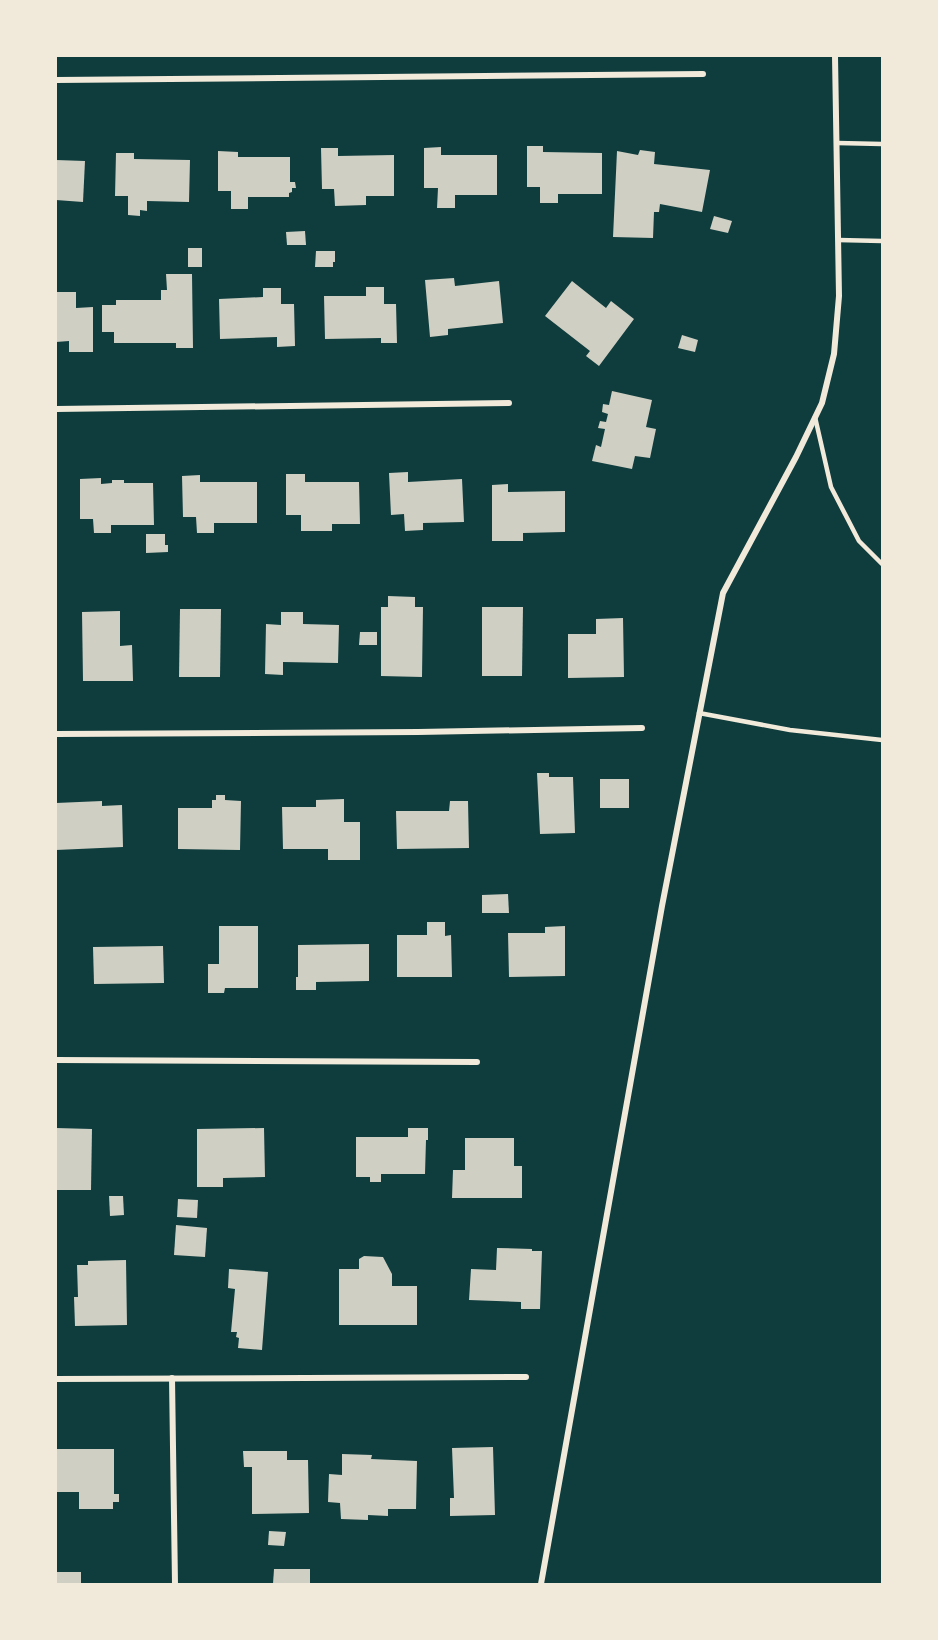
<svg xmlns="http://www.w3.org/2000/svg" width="938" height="1640" font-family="Montserrat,sans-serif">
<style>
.building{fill:#cfcfc3}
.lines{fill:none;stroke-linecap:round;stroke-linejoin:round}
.service{stroke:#f1e9da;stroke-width:4.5}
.minor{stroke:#f1e9da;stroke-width:6}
</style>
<rect width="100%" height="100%" fill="#0f3d3e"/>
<g class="building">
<path d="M 527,146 L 543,146 L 543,152 L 602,153 L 602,194 L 558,194 L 558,203 L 540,203 L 540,187 L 527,187 Z"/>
<path d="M 441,147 L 441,155 L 497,155 L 497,195 L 455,195 L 455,208 L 437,208 L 438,188 L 424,188 L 424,148 Z"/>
<path d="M 321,148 L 338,148 L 338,156 L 394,155 L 394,196 L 366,196 L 366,205 L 335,206 L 334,189 L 322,189 Z"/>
<path d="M 640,150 L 655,152 L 654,164 L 710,170 L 702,212 L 660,204 L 659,212 L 654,212 L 653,238 L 613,237 L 617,151 L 638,155 Z"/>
<path d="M 218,151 L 238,152 L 238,157 L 290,157 L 290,182 L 295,182 L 296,188 L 292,188 L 292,192 L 289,193 L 289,197 L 248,197 L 248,209 L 231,209 L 231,191 L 218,191 Z"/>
<path d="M 116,153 L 134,153 L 134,159 L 190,160 L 189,202 L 147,201 L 147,211 L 140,210 L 140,216 L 128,215 L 128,196 L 115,196 Z"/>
<path d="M 56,160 L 85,161 L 83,202 L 56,200 Z"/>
<path d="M 714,216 L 732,221 L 728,233 L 710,229 Z"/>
<path d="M 305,231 L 306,245 L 287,245 L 286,232 Z"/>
<rect x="188" y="248" width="14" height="19"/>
<path d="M 316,251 L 335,251 L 335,262 L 333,262 L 333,267 L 315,267 Z"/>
<path d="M 166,274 L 192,274 L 193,348 L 176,348 L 176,343 L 114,343 L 114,332 L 102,332 L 102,305 L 116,305 L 116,300 L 161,300 L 161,290 L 167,290 Z"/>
<path d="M 454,278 L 455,286 L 499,281 L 503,323 L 448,329 L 448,335 L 430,337 L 425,280 Z"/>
<path d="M 572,281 L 606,308 L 611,301 L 634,319 L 599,366 L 586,356 L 590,351 L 545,316 Z"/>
<path d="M 366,287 L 384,287 L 384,304 L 396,304 L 397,343 L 381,343 L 381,338 L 325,339 L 324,296 L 366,296 Z"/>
<path d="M 263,288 L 281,288 L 281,304 L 294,304 L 295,346 L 277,347 L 277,337 L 220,339 L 219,299 L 263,297 Z"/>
<path d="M 56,292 L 76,292 L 76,308 L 93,307 L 93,352 L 69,352 L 69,341 L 56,342 Z"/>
<path d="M 682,335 L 698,340 L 695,352 L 678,348 Z"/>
<path d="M 612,391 L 652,400 L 646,427 L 656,429 L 650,458 L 635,456 L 632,469 L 592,461 L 596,445 L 601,447 L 605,429 L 598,428 L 600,421 L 606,422 L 608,414 L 602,412 L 603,404 L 609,405 Z"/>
<path d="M 408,472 L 408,482 L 462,479 L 464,522 L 423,523 L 423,530 L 405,531 L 404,514 L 391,515 L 389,473 Z"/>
<path d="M 286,474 L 305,474 L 305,482 L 359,482 L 360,524 L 332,524 L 332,531 L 301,531 L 301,515 L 286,515 Z"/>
<path d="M 200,475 L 200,482 L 257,482 L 257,523 L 214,523 L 214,533 L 197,533 L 196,517 L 183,517 L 182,476 Z"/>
<path d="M 101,478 L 101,484 L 112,483 L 112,480 L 124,480 L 124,483 L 153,483 L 154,525 L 111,525 L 111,533 L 94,533 L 93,519 L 80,519 L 80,479 Z"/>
<path d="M 508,484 L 508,492 L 565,491 L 565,532 L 523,533 L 523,541 L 492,541 L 492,485 Z"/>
<path d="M 146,534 L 165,534 L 165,545 L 168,545 L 168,552 L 146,553 Z"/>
<path d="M 388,596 L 415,597 L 415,607 L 423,607 L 422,677 L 381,676 L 381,607 L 388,607 Z"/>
<path d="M 482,607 L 523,607 L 522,676 L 482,676 Z"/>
<path d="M 180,609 L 221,609 L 220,677 L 179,677 Z"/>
<path d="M 120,611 L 120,646 L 132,645 L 133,681 L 83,681 L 82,612 Z"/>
<path d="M 281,612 L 303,612 L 303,624 L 339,625 L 338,663 L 283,662 L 283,675 L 265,674 L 266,624 L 281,625 Z"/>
<path d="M 623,618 L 624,677 L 568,678 L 568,634 L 596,634 L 596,619 Z"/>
<path d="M 360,632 L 377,632 L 377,645 L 359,645 Z"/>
<path d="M 537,773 L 549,773 L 549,777 L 573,777 L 575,833 L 540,834 Z"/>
<rect x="600" y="779" width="29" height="29"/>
<path d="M 216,795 L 225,795 L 225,800 L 241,801 L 240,850 L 178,849 L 178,808 L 212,808 L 212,800 L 216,800 Z"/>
<path d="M 344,799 L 344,822 L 360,822 L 360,860 L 328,860 L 328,849 L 283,849 L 282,807 L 316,807 L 316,800 Z"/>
<path d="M 102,801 L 102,806 L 122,805 L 123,847 L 56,850 L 56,803 Z"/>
<path d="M 450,801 L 468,801 L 469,848 L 397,849 L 396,811 L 449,811 Z"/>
<path d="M 508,894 L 509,913 L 482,913 L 482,895 Z"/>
<path d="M 427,922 L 445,922 L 445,936 L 451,935 L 452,977 L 397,977 L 397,935 L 427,935 Z"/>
<path d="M 219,926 L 258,926 L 258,988 L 225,988 L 224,993 L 208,993 L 208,964 L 219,964 Z"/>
<path d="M 565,926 L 565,976 L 509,977 L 508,933 L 545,933 L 545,927 Z"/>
<path d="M 369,944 L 369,981 L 316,982 L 316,990 L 296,990 L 296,977 L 298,977 L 298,945 Z"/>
<path d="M 163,946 L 164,983 L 94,984 L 93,947 Z"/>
<path d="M 56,1128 L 92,1129 L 91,1190 L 56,1190 Z"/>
<path d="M 264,1128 L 265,1177 L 223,1178 L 223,1187 L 197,1187 L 197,1129 Z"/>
<path d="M 408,1128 L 428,1128 L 428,1140 L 426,1140 L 425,1174 L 381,1174 L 381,1182 L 370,1182 L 370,1177 L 356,1177 L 356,1137 L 408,1137 Z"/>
<path d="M 465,1138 L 514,1138 L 514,1166 L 522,1166 L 522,1198 L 452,1198 L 453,1170 L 465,1170 Z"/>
<path d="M 109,1196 L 123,1196 L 124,1215 L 110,1216 Z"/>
<path d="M 178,1199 L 198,1200 L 197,1218 L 177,1217 Z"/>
<path d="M 176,1225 L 207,1228 L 205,1257 L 174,1255 Z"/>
<path d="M 497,1248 L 532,1249 L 532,1251 L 542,1251 L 540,1309 L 521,1309 L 521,1302 L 469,1300 L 471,1269 L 496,1270 Z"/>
<path d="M 364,1256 L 383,1257 L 392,1274 L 392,1286 L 417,1286 L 417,1325 L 339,1325 L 339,1269 L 359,1269 L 359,1259 Z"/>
<path d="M 126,1260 L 127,1325 L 75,1326 L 74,1297 L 78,1297 L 77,1265 L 88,1265 L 88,1261 Z"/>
<path d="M 229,1269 L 268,1272 L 262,1350 L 238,1348 L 239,1338 L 236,1337 L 237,1332 L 231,1332 L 235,1289 L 228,1288 Z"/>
<path d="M 493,1447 L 495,1515 L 450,1516 L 450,1498 L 454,1498 L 452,1448 Z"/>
<path d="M 56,1449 L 114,1449 L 114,1494 L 119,1494 L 119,1502 L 113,1502 L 113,1509 L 79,1509 L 79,1492 L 56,1492 Z"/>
<path d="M 243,1451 L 287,1451 L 287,1460 L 308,1460 L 309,1513 L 252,1514 L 252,1467 L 244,1467 Z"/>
<path d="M 342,1454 L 372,1455 L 371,1459 L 417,1461 L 416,1509 L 388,1509 L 388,1516 L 368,1515 L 368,1520 L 341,1519 L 340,1503 L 328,1502 L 329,1474 L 342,1475 Z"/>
<path d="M 269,1531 L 286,1532 L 284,1546 L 268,1545 Z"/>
<path d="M 274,1569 L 310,1569 L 310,1584 L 273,1584 Z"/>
<rect x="56" y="1572" width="25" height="12"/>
</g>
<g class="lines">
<g class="service">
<path d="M 837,143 L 882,144"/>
<path d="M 838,240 L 882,241"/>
<path d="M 815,417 L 831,487 L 859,541 L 882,564"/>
<path d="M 699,713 L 790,730 L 882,740"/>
</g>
<g class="minor">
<path d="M 56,80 L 703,74"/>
<path d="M 56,409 L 509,403"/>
<path d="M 56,734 L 418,732 L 642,728"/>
<path d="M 56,1060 L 477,1062"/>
<path d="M 172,1378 L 175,1584"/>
<path d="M 56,1379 L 526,1377"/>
<path d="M 541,1584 L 662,906 L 723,593 L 796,457 L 822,403 L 834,354 L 839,296 L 835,56"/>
</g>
</g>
<rect width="938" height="1640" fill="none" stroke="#f1e9da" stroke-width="114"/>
</svg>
